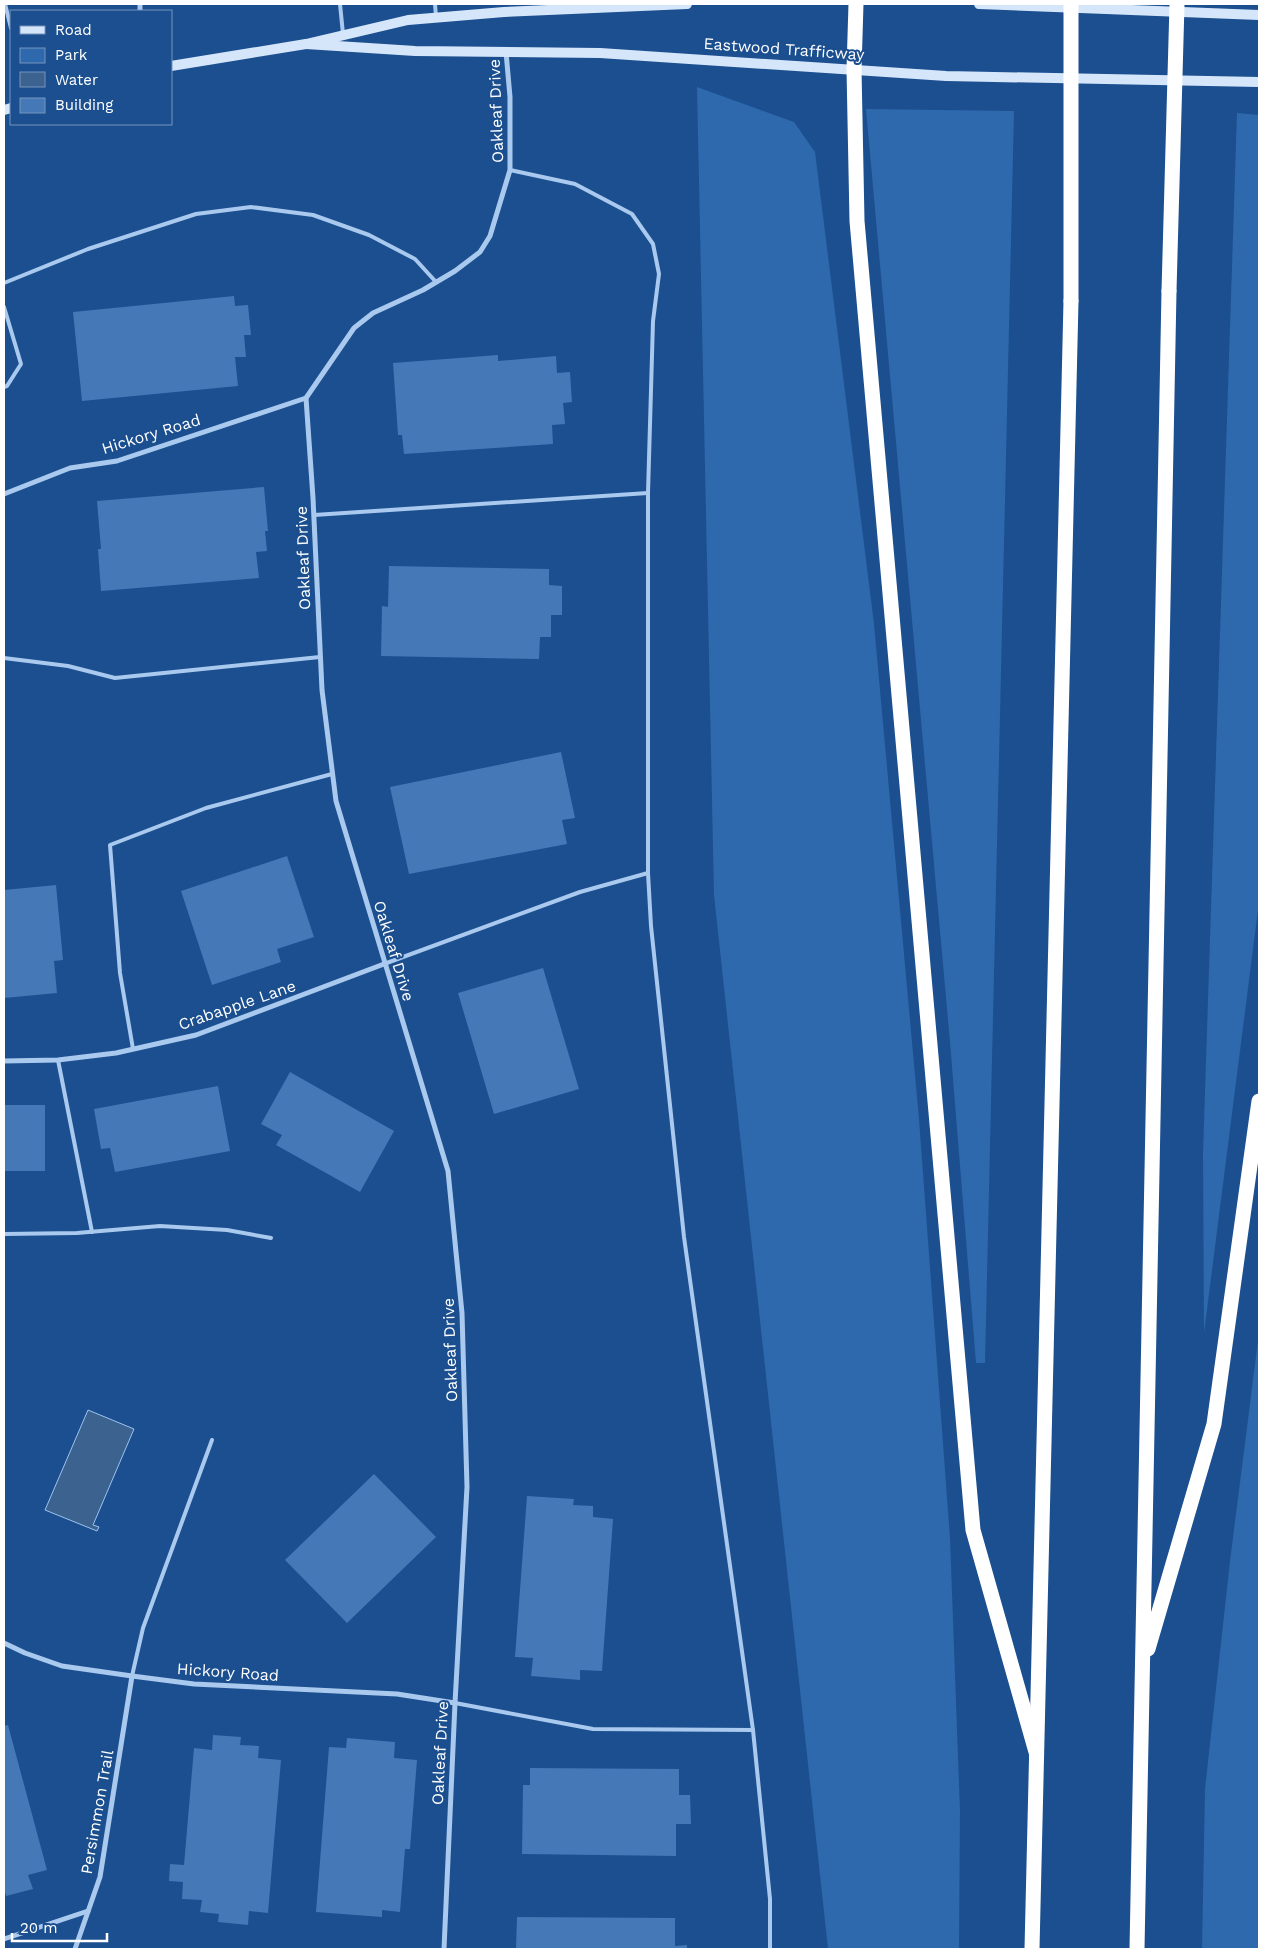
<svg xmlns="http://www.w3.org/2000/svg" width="1263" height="1953" font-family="'Work Sans',sans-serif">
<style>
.green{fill:#2e69ad}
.water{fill:#3c6290;stroke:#9cc4f0}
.building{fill:#4478b7}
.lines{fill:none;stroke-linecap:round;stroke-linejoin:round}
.service{stroke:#a9c9ee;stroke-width:4}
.minor{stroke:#a9c9ee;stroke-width:5}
.secondary{stroke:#d6e6fa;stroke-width:10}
.motorway{stroke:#fff;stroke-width:15}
.motorway-bridge{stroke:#fff;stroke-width:15}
.labels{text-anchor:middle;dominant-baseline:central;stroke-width:4;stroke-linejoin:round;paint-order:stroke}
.street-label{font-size:16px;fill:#fff;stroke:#1b4f8f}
</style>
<rect width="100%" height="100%" fill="#1b4f8f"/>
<g class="green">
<path d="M 697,87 L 794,122 L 815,152 L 874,624 L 919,1119 L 950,1538 L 960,1811 L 959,1949 L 828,1949 L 714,895 Z"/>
<path d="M 866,109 L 1014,111 L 985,1363 L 976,1363 L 950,1042 Z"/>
<path d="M 1237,113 L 1259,115 L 1259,902 L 1204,1333 L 1203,1153 Z"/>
<path d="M 1259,1333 L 1259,1949 L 1202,1949 L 1205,1789 L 1230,1561 Z"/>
</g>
<path class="water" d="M 88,1410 L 134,1429 L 93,1525 L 99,1527 L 97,1531 L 45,1510 Z"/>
<g class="building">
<path d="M 234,296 L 235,306 L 248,305 L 251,335 L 244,335 L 246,357 L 235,357 L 238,386 L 82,401 L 73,312 Z"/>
<path d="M 498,355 L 498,361 L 556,356 L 557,373 L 570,372 L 572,402 L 563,403 L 565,424 L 552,425 L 553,444 L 404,454 L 402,435 L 398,435 L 393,363 Z"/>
<path d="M 264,487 L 268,531 L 265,531 L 267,551 L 256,552 L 259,578 L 101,591 L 98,549 L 101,549 L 97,501 Z"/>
<path d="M 389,566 L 549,569 L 549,585 L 562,586 L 562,615 L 551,615 L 551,637 L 540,637 L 539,659 L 381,656 L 382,606 L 388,607 Z"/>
<path d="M 561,752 L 575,818 L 562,820 L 567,844 L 409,874 L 390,787 Z"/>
<path d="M 287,856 L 314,937 L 277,949 L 281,962 L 212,985 L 181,891 Z"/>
<path d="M 56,885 L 63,960 L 54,961 L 57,993 L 4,998 L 4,890 Z"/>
<path d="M 543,968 L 579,1089 L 494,1114 L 458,993 Z"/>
<path d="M 290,1072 L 394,1131 L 360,1192 L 276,1145 L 282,1135 L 261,1124 Z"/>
<path d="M 218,1086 L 230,1151 L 115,1172 L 110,1148 L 101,1149 L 94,1109 Z"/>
<rect x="4" y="1105" width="41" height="66"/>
<path d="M 374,1474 L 436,1537 L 347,1623 L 285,1560 Z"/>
<path d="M 527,1496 L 574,1499 L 573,1505 L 593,1506 L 593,1517 L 613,1519 L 602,1671 L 580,1670 L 580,1680 L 531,1676 L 533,1658 L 515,1657 Z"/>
<path d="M 8,1725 L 47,1870 L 28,1875 L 33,1889 L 6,1896 L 4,1888 L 4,1726 Z"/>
<path d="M 213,1735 L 241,1737 L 240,1745 L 259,1746 L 258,1758 L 281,1760 L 268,1913 L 249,1911 L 248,1925 L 218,1922 L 219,1914 L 200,1912 L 202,1900 L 182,1899 L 183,1882 L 169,1881 L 170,1864 L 184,1865 L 194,1748 L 212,1750 Z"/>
<path d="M 347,1738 L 395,1742 L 394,1758 L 417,1760 L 410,1849 L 405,1849 L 400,1912 L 382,1910 L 382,1917 L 316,1912 L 329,1747 L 346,1748 Z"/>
<path d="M 530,1768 L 679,1769 L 679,1795 L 690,1795 L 691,1824 L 676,1824 L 676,1856 L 522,1854 L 523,1785 L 530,1785 Z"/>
<path d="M 517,1917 L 675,1918 L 675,1946 L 687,1945 L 687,1949 L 516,1949 Z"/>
</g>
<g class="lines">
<g class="service">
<path d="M 5,4 L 11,28"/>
<path d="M 340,4 L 343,34"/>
<path d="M 435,4 L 436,17"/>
<path d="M 510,170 L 575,184 L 632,214 L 653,244 L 659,274 L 653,321 L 648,493 L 648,873 L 651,926 L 684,1237 L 753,1730 L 770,1899 L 770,1949"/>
<path d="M 4,283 L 88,249 L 196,214 L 251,207 L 313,215 L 369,235 L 415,259 L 436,282"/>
<path d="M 4,307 L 21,364 L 7,386 L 4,387"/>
<path d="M 314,515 L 648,493"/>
<path d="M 4,658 L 68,666 L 115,678 L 320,657"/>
<path d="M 384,964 L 580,892 L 648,873"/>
<path d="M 133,1049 L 120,973 L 110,845 L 206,808 L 332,774"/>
<path d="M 58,1060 L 92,1232"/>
<path d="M 4,1234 L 77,1233 L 160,1226 L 227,1230 L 271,1238"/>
<path d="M 132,1676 L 143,1628 L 212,1440"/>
<path d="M 455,1703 L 593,1729 L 753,1730"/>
</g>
<g class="minor">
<path d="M 140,4 L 140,11"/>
<path d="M 4,494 L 70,468 L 117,461 L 306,398"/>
<path d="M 4,1061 L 58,1060 L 116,1053 L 196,1035 L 384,964"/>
<path d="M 4,1643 L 25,1653 L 62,1666 L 132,1676 L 194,1684 L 397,1694 L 455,1703"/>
<path d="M 4,1939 L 88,1911"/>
<path d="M 75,1949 L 100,1877 L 132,1676"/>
<path d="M 444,1949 L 455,1703 L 467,1487 L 462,1313 L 448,1171 L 336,801 L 322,690 L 313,498 L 306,398 L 354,328 L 373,313 L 423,290 L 455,271 L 480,252 L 490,236 L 510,170 L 510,97 L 506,52"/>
</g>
<g class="secondary">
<path d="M 979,4 L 1259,15"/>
<path d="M 306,44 L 415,51 L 600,53 L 946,76 L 1259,82"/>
<path d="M 171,66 L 306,44 L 408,20 L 504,12 L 687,4"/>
<path d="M 4,110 L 11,108"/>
</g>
<g class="motorway">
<path d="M 856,4 L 854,69 L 857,221 L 973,1530 L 1036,1752"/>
<path d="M 1148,1649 L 1214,1424 L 1259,1101"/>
<path d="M 1032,1949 L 1071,301"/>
<path d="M 1137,1949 L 1169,291"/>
</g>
<g class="motorway-bridge">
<path d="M 1169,291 L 1177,4"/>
<path d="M 1071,301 L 1071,4"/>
</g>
</g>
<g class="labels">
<g class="street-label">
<text transform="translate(784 49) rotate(4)">Eastwood Trafficway</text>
<text transform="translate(496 111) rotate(-92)">Oakleaf Drive</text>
<text transform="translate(151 434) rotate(-17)">Hickory Road</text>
<text transform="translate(303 558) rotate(-92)">Oakleaf Drive</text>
<text transform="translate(394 951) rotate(73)">Oakleaf Drive</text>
<text transform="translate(237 1005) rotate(-19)">Crabapple Lane</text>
<text transform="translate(450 1350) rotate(-92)">Oakleaf Drive</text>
<text transform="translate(228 1672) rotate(4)">Hickory Road</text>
<text transform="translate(440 1753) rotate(-87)">Oakleaf Drive</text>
<text transform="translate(97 1812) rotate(-80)">Persimmon Trail</text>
</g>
</g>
<rect width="1263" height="1953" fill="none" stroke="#ffffff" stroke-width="10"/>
<rect x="10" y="10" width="162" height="115" fill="#1b4f8f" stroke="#7695bc"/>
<rect x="20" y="26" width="25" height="8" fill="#d6e6fa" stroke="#7695bc"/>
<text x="55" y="35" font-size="15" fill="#ffffff">Road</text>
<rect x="20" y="48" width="25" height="15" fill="#2e69ad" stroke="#7695bc"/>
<text x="55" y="60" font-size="15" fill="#ffffff">Park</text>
<rect x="20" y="72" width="25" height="15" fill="#3c6290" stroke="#7695bc"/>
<text x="55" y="85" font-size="15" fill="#ffffff">Water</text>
<rect x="20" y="98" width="25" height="15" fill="#4478b7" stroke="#7695bc"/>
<text x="55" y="110" font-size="15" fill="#ffffff">Building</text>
<path d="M12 1933v8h95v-8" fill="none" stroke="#ffffff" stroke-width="2.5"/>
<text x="20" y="1933" font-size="15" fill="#ffffff" stroke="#1b4f8f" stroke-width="4" paint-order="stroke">20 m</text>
</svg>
